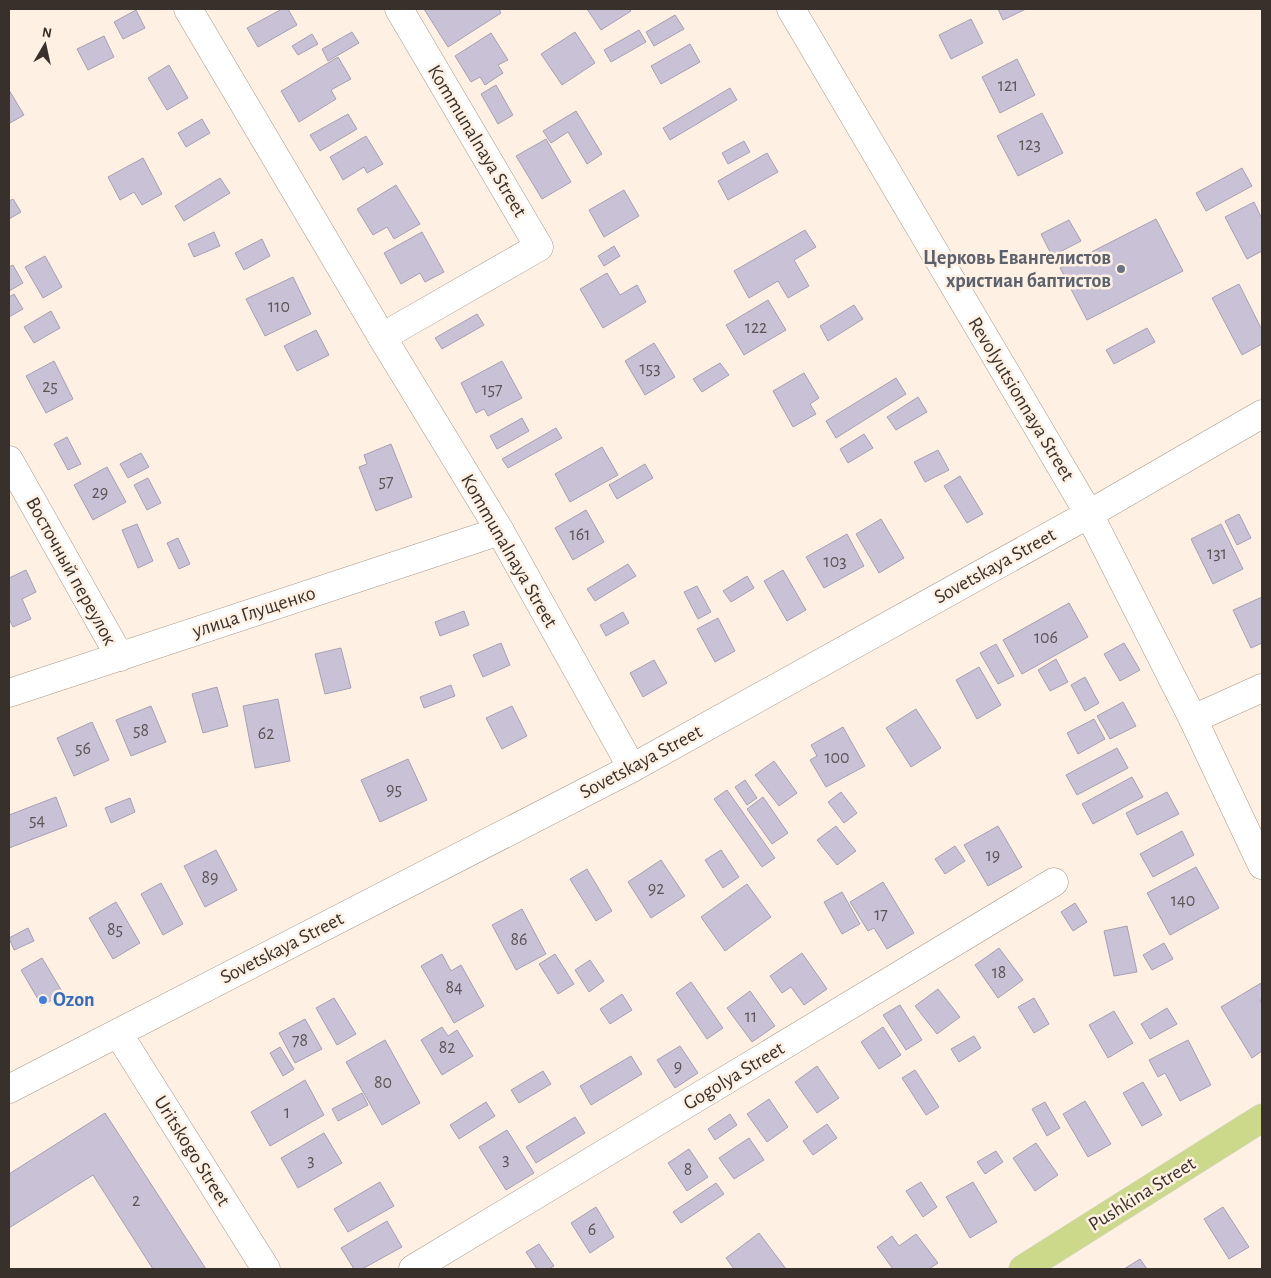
<svg xmlns="http://www.w3.org/2000/svg" width="1271" height="1278" font-family="'Alegreya Sans',sans-serif">
<style>
.building{fill:#c9c1d5;stroke:#a7a0b4}
.lines{fill:none;stroke-linecap:round;stroke-linejoin:round}
.minor-casing{stroke:#a79787;stroke-width:29}
.major-casing{stroke:#d7d6d5;stroke-width:29}
.minor{stroke:#fff;stroke-width:28}
.major{stroke:#ccd98b;stroke-width:28}
.worship-dot{fill:#6b7280;stroke:#fef1e3;stroke-width:2}
.shop-dot{fill:#3f7fe0;stroke:#fef1e3;stroke-width:2}
.labels{text-anchor:middle;dominant-baseline:central;stroke-width:5;stroke-linejoin:round;paint-order:stroke}
.number-label{font-size:18px;fill:#5c5556}
.street-label{font-size:20px;fill:#38312b;stroke:#fef1e3}
.worship-label{font-size:20px;font-weight:bold;fill:#5b616d;stroke:#fef1e3;text-anchor:end}
.shop-label{font-size:20px;font-weight:bold;fill:#366cbe;stroke:#fef1e3;text-anchor:start}
</style>
<rect width="100%" height="100%" fill="#fef1e3"/>
<g class="building">
<path d="M 282,9 L 288,9 L 297,25 L 258,47 L 247,28 Z"/>
<path d="M 424,9 L 499,9 L 501,13 L 448,47 Z"/>
<path d="M 587,9 L 629,9 L 631,11 L 601,30 Z"/>
<path d="M 998,9 L 1026,9 L 1003,20 Z"/>
<path d="M 136,10 L 145,28 L 123,39 L 114,22 Z"/>
<path d="M 675,15 L 684,29 L 654,46 L 646,32 Z"/>
<path d="M 971,19 L 983,43 L 951,59 L 939,35 Z"/>
<path d="M 639,30 L 646,42 L 611,62 L 604,50 Z"/>
<path d="M 352,32 L 359,43 L 328,61 L 322,49 Z"/>
<path d="M 575,32 L 595,63 L 562,85 L 541,54 Z"/>
<path d="M 491,33 L 508,60 L 498,65 L 503,73 L 485,85 L 480,77 L 471,82 L 455,56 Z"/>
<path d="M 312,34 L 318,44 L 298,55 L 292,46 Z"/>
<path d="M 104,36 L 114,57 L 88,70 L 77,49 Z"/>
<path d="M 690,44 L 700,62 L 661,84 L 651,66 Z"/>
<path d="M 338,57 L 351,79 L 331,90 L 336,99 L 299,122 L 281,91 Z"/>
<path d="M 1017,59 L 1035,95 L 1000,113 L 982,77 Z"/>
<path d="M 169,65 L 188,98 L 167,110 L 148,78 Z"/>
<path d="M 496,85 L 513,115 L 498,124 L 481,94 Z"/>
<path d="M 730,88 L 737,100 L 670,140 L 663,128 Z"/>
<path d="M 9,90 L 24,115 L 10,123 L 9,121 Z"/>
<path d="M 576,111 L 602,154 L 587,164 L 568,132 L 551,143 L 543,131 Z"/>
<path d="M 1042,113 L 1063,153 L 1018,176 L 997,136 Z"/>
<path d="M 348,114 L 357,129 L 320,151 L 310,135 Z"/>
<path d="M 202,119 L 210,133 L 186,147 L 178,133 Z"/>
<path d="M 366,136 L 383,164 L 367,173 L 364,167 L 343,180 L 330,157 Z"/>
<path d="M 546,139 L 571,182 L 542,199 L 516,156 Z"/>
<path d="M 744,141 L 750,152 L 728,164 L 722,153 Z"/>
<path d="M 767,153 L 778,172 L 728,200 L 718,181 Z"/>
<path d="M 143,158 L 162,194 L 142,205 L 134,192 L 120,200 L 108,177 Z"/>
<path d="M 1242,168 L 1252,186 L 1206,211 L 1196,193 Z"/>
<path d="M 220,178 L 230,193 L 184,221 L 175,206 Z"/>
<path d="M 396,185 L 420,224 L 394,239 L 387,227 L 373,235 L 357,209 Z"/>
<path d="M 624,190 L 639,216 L 604,237 L 589,210 Z"/>
<path d="M 13,199 L 21,212 L 9,219 L 9,201 Z"/>
<path d="M 1254,202 L 1262,219 L 1262,251 L 1247,259 L 1225,217 Z"/>
<path d="M 1156,219 L 1183,271 L 1087,320 L 1060,268 Z"/>
<path d="M 1069,220 L 1081,241 L 1052,256 L 1041,234 Z"/>
<path d="M 805,230 L 816,247 L 794,260 L 809,286 L 788,298 L 778,281 L 749,298 L 734,271 Z"/>
<path d="M 214,232 L 220,246 L 194,257 L 188,244 Z"/>
<path d="M 422,232 L 444,272 L 425,282 L 420,273 L 401,284 L 384,253 Z"/>
<path d="M 262,239 L 270,256 L 244,270 L 235,253 Z"/>
<path d="M 614,246 L 620,256 L 604,266 L 598,256 Z"/>
<path d="M 45,256 L 62,287 L 43,298 L 25,267 Z"/>
<path d="M 13,265 L 23,283 L 9,291 L 9,267 Z"/>
<path d="M 607,273 L 620,295 L 637,285 L 646,302 L 603,328 L 580,289 Z"/>
<path d="M 293,277 L 311,314 L 265,336 L 246,299 Z"/>
<path d="M 1239,284 L 1262,330 L 1262,344 L 1242,355 L 1212,298 Z"/>
<path d="M 14,294 L 23,309 L 9,317 L 9,297 Z"/>
<path d="M 768,300 L 786,330 L 744,355 L 726,325 Z"/>
<path d="M 854,305 L 863,319 L 828,341 L 820,326 Z"/>
<path d="M 51,311 L 60,328 L 34,343 L 24,327 Z"/>
<path d="M 477,314 L 484,325 L 442,349 L 435,338 Z"/>
<path d="M 1147,328 L 1155,342 L 1114,364 L 1106,350 Z"/>
<path d="M 316,330 L 329,355 L 297,371 L 284,346 Z"/>
<path d="M 654,343 L 675,377 L 645,395 L 625,361 Z"/>
<path d="M 54,361 L 73,399 L 46,413 L 26,376 Z"/>
<path d="M 502,361 L 522,398 L 488,416 L 484,409 L 476,413 L 461,383 Z"/>
<path d="M 720,363 L 729,375 L 702,392 L 693,379 Z"/>
<path d="M 804,373 L 819,398 L 810,404 L 816,414 L 793,427 L 773,391 Z"/>
<path d="M 896,378 L 906,394 L 836,438 L 826,421 Z"/>
<path d="M 918,397 L 927,412 L 896,430 L 887,417 Z"/>
<path d="M 522,418 L 529,431 L 497,449 L 490,436 Z"/>
<path d="M 556,428 L 562,438 L 508,468 L 502,459 Z"/>
<path d="M 864,434 L 873,448 L 848,463 L 840,449 Z"/>
<path d="M 67,437 L 81,464 L 68,470 L 54,444 Z"/>
<path d="M 391,444 L 412,497 L 376,511 L 359,467 L 367,464 L 364,455 Z"/>
<path d="M 602,447 L 618,475 L 570,502 L 555,474 Z"/>
<path d="M 938,450 L 949,470 L 925,482 L 914,462 Z"/>
<path d="M 141,453 L 149,467 L 128,478 L 120,464 Z"/>
<path d="M 645,464 L 653,478 L 617,499 L 609,485 Z"/>
<path d="M 107,467 L 126,502 L 93,520 L 74,485 Z"/>
<path d="M 960,476 L 983,514 L 967,523 L 944,486 Z"/>
<path d="M 148,478 L 161,503 L 147,510 L 134,485 Z"/>
<path d="M 586,510 L 604,542 L 573,560 L 555,528 Z"/>
<path d="M 1239,514 L 1251,538 L 1237,545 L 1225,521 Z"/>
<path d="M 881,519 L 904,558 L 879,573 L 856,534 Z"/>
<path d="M 137,524 L 153,561 L 138,568 L 122,530 Z"/>
<path d="M 1221,524 L 1243,569 L 1213,584 L 1191,539 Z"/>
<path d="M 847,534 L 864,566 L 824,588 L 806,557 Z"/>
<path d="M 178,538 L 190,564 L 179,569 L 167,543 Z"/>
<path d="M 628,564 L 636,576 L 595,601 L 587,589 Z"/>
<path d="M 26,570 L 36,592 L 22,599 L 31,619 L 13,627 L 9,619 L 9,578 Z"/>
<path d="M 783,570 L 806,610 L 787,621 L 764,581 Z"/>
<path d="M 747,576 L 754,588 L 731,602 L 723,591 Z"/>
<path d="M 697,586 L 711,612 L 698,619 L 684,592 Z"/>
<path d="M 1262,597 L 1262,643 L 1251,648 L 1233,610 Z"/>
<path d="M 1069,603 L 1088,637 L 1022,674 L 1003,640 Z"/>
<path d="M 464,611 L 469,625 L 440,636 L 435,622 Z"/>
<path d="M 623,612 L 629,623 L 606,636 L 600,625 Z"/>
<path d="M 718,618 L 735,651 L 715,662 L 697,629 Z"/>
<path d="M 501,643 L 510,665 L 483,677 L 473,655 Z"/>
<path d="M 1124,643 L 1140,670 L 1120,681 L 1104,654 Z"/>
<path d="M 996,644 L 1014,676 L 998,684 L 980,653 Z"/>
<path d="M 341,648 L 351,688 L 325,694 L 315,654 Z"/>
<path d="M 1056,659 L 1068,682 L 1050,691 L 1038,670 Z"/>
<path d="M 654,660 L 667,683 L 643,697 L 630,673 Z"/>
<path d="M 979,667 L 1001,705 L 977,719 L 956,680 Z"/>
<path d="M 1085,677 L 1099,703 L 1085,711 L 1071,685 Z"/>
<path d="M 451,685 L 455,696 L 424,708 L 420,697 Z"/>
<path d="M 217,687 L 228,726 L 203,733 L 192,694 Z"/>
<path d="M 278,699 L 290,761 L 255,768 L 243,706 Z"/>
<path d="M 1123,702 L 1136,726 L 1110,739 L 1097,716 Z"/>
<path d="M 151,706 L 166,742 L 131,756 L 116,720 Z"/>
<path d="M 512,706 L 527,736 L 502,749 L 486,718 Z"/>
<path d="M 916,709 L 941,748 L 911,767 L 886,728 Z"/>
<path d="M 1094,719 L 1105,739 L 1078,754 L 1067,733 Z"/>
<path d="M 92,722 L 109,760 L 74,776 L 57,738 Z"/>
<path d="M 843,727 L 865,766 L 826,787 L 810,760 L 817,756 L 811,745 Z"/>
<path d="M 1117,748 L 1128,768 L 1077,795 L 1066,775 Z"/>
<path d="M 408,759 L 427,800 L 380,822 L 361,780 Z"/>
<path d="M 774,761 L 797,793 L 779,806 L 755,775 Z"/>
<path d="M 1132,777 L 1143,797 L 1093,824 L 1082,804 Z"/>
<path d="M 745,780 L 757,798 L 747,805 L 735,787 Z"/>
<path d="M 727,790 L 775,858 L 762,867 L 714,799 Z"/>
<path d="M 841,792 L 857,813 L 844,823 L 828,802 Z"/>
<path d="M 1167,792 L 1179,814 L 1137,835 L 1126,813 Z"/>
<path d="M 56,797 L 67,826 L 9,848 L 9,815 Z"/>
<path d="M 763,797 L 788,833 L 772,844 L 747,809 Z"/>
<path d="M 130,798 L 135,812 L 111,823 L 105,808 Z"/>
<path d="M 836,826 L 856,851 L 837,865 L 817,840 Z"/>
<path d="M 998,826 L 1022,867 L 988,886 L 964,845 Z"/>
<path d="M 1182,831 L 1194,855 L 1153,877 L 1140,854 Z"/>
<path d="M 955,846 L 965,861 L 945,874 L 935,859 Z"/>
<path d="M 216,850 L 237,890 L 205,907 L 184,866 Z"/>
<path d="M 721,850 L 739,877 L 723,888 L 705,860 Z"/>
<path d="M 661,860 L 685,896 L 651,918 L 628,882 Z"/>
<path d="M 1196,867 L 1219,908 L 1170,935 L 1147,893 Z"/>
<path d="M 587,869 L 612,911 L 596,921 L 570,879 Z"/>
<path d="M 883,882 L 914,933 L 887,949 L 874,928 L 868,931 L 850,902 Z"/>
<path d="M 161,883 L 183,924 L 163,935 L 141,894 Z"/>
<path d="M 747,884 L 771,917 L 725,951 L 701,917 Z"/>
<path d="M 842,892 L 860,924 L 842,934 L 824,902 Z"/>
<path d="M 116,902 L 140,943 L 113,959 L 89,918 Z"/>
<path d="M 1075,903 L 1087,922 L 1073,931 L 1061,912 Z"/>
<path d="M 522,909 L 546,954 L 516,970 L 492,925 Z"/>
<path d="M 1127,926 L 1137,972 L 1114,976 L 1104,931 Z"/>
<path d="M 28,928 L 34,941 L 14,950 L 9,938 Z"/>
<path d="M 1164,943 L 1173,959 L 1152,970 L 1143,955 Z"/>
<path d="M 999,948 L 1023,980 L 998,998 L 975,965 Z"/>
<path d="M 802,953 L 827,989 L 804,1005 L 791,987 L 782,993 L 770,976 Z"/>
<path d="M 442,954 L 451,971 L 461,965 L 484,1006 L 454,1023 L 421,966 Z"/>
<path d="M 555,954 L 574,984 L 558,994 L 539,964 Z"/>
<path d="M 42,958 L 63,993 L 42,1006 L 21,970 Z"/>
<path d="M 590,960 L 604,981 L 589,992 L 575,970 Z"/>
<path d="M 691,982 L 723,1028 L 707,1039 L 676,993 Z"/>
<path d="M 1261,983 L 1262,999 L 1260,1000 L 1262,1004 L 1262,1051 L 1252,1058 L 1221,1007 Z"/>
<path d="M 938,989 L 960,1017 L 937,1034 L 915,1006 Z"/>
<path d="M 750,991 L 775,1026 L 752,1042 L 727,1008 Z"/>
<path d="M 622,994 L 632,1010 L 610,1024 L 600,1009 Z"/>
<path d="M 334,998 L 356,1034 L 337,1045 L 316,1008 Z"/>
<path d="M 1034,998 L 1049,1024 L 1034,1033 L 1018,1007 Z"/>
<path d="M 900,1005 L 922,1040 L 906,1050 L 883,1015 Z"/>
<path d="M 1167,1008 L 1177,1024 L 1150,1039 L 1141,1024 Z"/>
<path d="M 1114,1011 L 1133,1043 L 1108,1058 L 1089,1025 Z"/>
<path d="M 305,1019 L 322,1049 L 295,1063 L 279,1033 Z"/>
<path d="M 442,1027 L 448,1036 L 457,1030 L 473,1056 L 442,1075 L 421,1040 Z"/>
<path d="M 883,1027 L 901,1055 L 879,1069 L 861,1042 Z"/>
<path d="M 974,1036 L 981,1048 L 959,1062 L 951,1049 Z"/>
<path d="M 385,1040 L 420,1103 L 382,1125 L 346,1062 Z"/>
<path d="M 1188,1040 L 1211,1085 L 1180,1101 L 1165,1073 L 1158,1077 L 1149,1060 Z"/>
<path d="M 680,1046 L 698,1073 L 675,1088 L 657,1060 Z"/>
<path d="M 280,1047 L 294,1069 L 283,1076 L 270,1053 Z"/>
<path d="M 631,1056 L 642,1074 L 591,1105 L 580,1086 Z"/>
<path d="M 817,1066 L 839,1098 L 817,1113 L 795,1082 Z"/>
<path d="M 915,1070 L 939,1107 L 926,1115 L 902,1078 Z"/>
<path d="M 543,1071 L 551,1084 L 519,1103 L 511,1090 Z"/>
<path d="M 305,1080 L 324,1115 L 270,1146 L 251,1112 Z"/>
<path d="M 1143,1082 L 1162,1115 L 1142,1126 L 1123,1093 Z"/>
<path d="M 362,1093 L 368,1105 L 338,1121 L 332,1109 Z"/>
<path d="M 769,1099 L 788,1127 L 767,1142 L 747,1114 Z"/>
<path d="M 1085,1101 L 1111,1144 L 1088,1157 L 1063,1114 Z"/>
<path d="M 486,1102 L 495,1116 L 459,1139 L 450,1125 Z"/>
<path d="M 1045,1102 L 1060,1128 L 1047,1136 L 1032,1109 Z"/>
<path d="M 105,1113 L 206,1269 L 153,1269 L 93,1175 L 9,1228 L 9,1174 Z"/>
<path d="M 730,1114 L 737,1125 L 715,1140 L 708,1129 Z"/>
<path d="M 575,1117 L 585,1133 L 536,1163 L 526,1147 Z"/>
<path d="M 827,1124 L 837,1138 L 813,1155 L 803,1141 Z"/>
<path d="M 507,1130 L 534,1173 L 506,1190 L 479,1147 Z"/>
<path d="M 324,1133 L 342,1163 L 298,1188 L 281,1158 Z"/>
<path d="M 749,1138 L 764,1160 L 734,1179 L 719,1158 Z"/>
<path d="M 1036,1143 L 1058,1175 L 1035,1191 L 1013,1158 Z"/>
<path d="M 689,1149 L 708,1177 L 687,1191 L 668,1163 Z"/>
<path d="M 996,1151 L 1003,1162 L 985,1174 L 977,1162 Z"/>
<path d="M 380,1182 L 394,1206 L 348,1232 L 334,1209 Z"/>
<path d="M 921,1182 L 937,1207 L 923,1217 L 906,1191 Z"/>
<path d="M 973,1182 L 997,1222 L 970,1238 L 946,1197 Z"/>
<path d="M 716,1183 L 724,1194 L 681,1223 L 673,1212 Z"/>
<path d="M 596,1207 L 614,1237 L 590,1253 L 571,1223 Z"/>
<path d="M 1223,1207 L 1249,1247 L 1229,1259 L 1204,1219 Z"/>
<path d="M 387,1221 L 402,1247 L 362,1269 L 354,1269 L 341,1248 Z"/>
<path d="M 759,1233 L 786,1269 L 734,1269 L 726,1258 Z"/>
<path d="M 916,1234 L 938,1263 L 929,1269 L 893,1269 L 877,1247 L 892,1236 L 899,1246 Z"/>
<path d="M 539,1244 L 554,1266 L 549,1269 L 537,1269 L 526,1252 Z"/>
<path d="M 1140,1259 L 1147,1269 L 1124,1269 Z"/>
</g>
<g class="lines">
<defs>
<g id="minor">
<path d="M 188,9 L 382,337 L 500,531 L 632,768"/>
<path d="M 791,9 L 1089,514 L 1193,719 L 1262,865"/>
<path d="M 382,337 L 539,247 L 399,9"/>
<path d="M 9,460 L 120,657"/>
<path d="M 9,693 L 500,531"/>
<path d="M 1193,719 L 1262,688"/>
<path d="M 118,1033 L 266,1269"/>
<path d="M 9,1089 L 632,768 L 1089,514 L 1262,414"/>
<path d="M 413,1269 L 1054,882"/>
</g>
<path id="major" d="M 1023,1269 L 1262,1118"/>
</defs>
<use href="#minor" class="minor-casing"/>
<use href="#major" class="major-casing"/>
<use href="#minor" class="minor"/>
<use href="#major" class="major"/>
</g>
<circle class="worship-dot" cx="1121" cy="269" r="5"/>
<circle class="shop-dot" cx="43" cy="1000" r="5"/>
<g class="labels">
<g class="number-label">
<text x="1008" y="86">121</text>
<text x="1030" y="145">123</text>
<text x="279" y="307">110</text>
<text x="756" y="328">122</text>
<text x="650" y="369">153</text>
<text x="50" y="387">25</text>
<text x="492" y="390">157</text>
<text x="386" y="482">57</text>
<text x="100" y="493">29</text>
<text x="580" y="535">161</text>
<text x="1217" y="554">131</text>
<text x="835" y="562">103</text>
<text x="1046" y="638">106</text>
<text x="141" y="731">58</text>
<text x="266" y="734">62</text>
<text x="83" y="749">56</text>
<text x="837" y="758">100</text>
<text x="394" y="790">95</text>
<text x="37" y="821">54</text>
<text x="993" y="856">19</text>
<text x="210" y="878">89</text>
<text x="656" y="889">92</text>
<text x="1183" y="901">140</text>
<text x="881" y="915">17</text>
<text x="115" y="930">85</text>
<text x="519" y="940">86</text>
<text x="999" y="973">18</text>
<text x="454" y="988">84</text>
<text x="751" y="1017">11</text>
<text x="300" y="1041">78</text>
<text x="447" y="1048">82</text>
<text x="678" y="1067">9</text>
<text x="383" y="1083">80</text>
<text x="287" y="1113">1</text>
<text x="506" y="1160">3</text>
<text x="311" y="1161">3</text>
<text x="688" y="1170">8</text>
<text x="136" y="1201">2</text>
<text x="592" y="1230">6</text>
</g>
<g class="street-label">
<text transform="translate(477 141) rotate(59)">Kommunalnaya Street</text>
<text transform="translate(1021 399) rotate(59)">Revolyutsionnaya Street</text>
<text transform="translate(509 551) rotate(60)">Kommunalnaya Street</text>
<text transform="translate(995 566) rotate(-29)">Sovetskaya Street</text>
<text transform="translate(71 571) rotate(61)">Восточный переулок</text>
<text transform="translate(254 612) rotate(-18)">улица Глущенко</text>
<text transform="translate(641 762) rotate(-28)">Sovetskaya Street</text>
<text transform="translate(282 948) rotate(-27)">Sovetskaya Street</text>
<text transform="translate(734 1076) rotate(-31)">Gogolya Street</text>
<text transform="translate(192 1151) rotate(58)">Uritskogo Street</text>
<text transform="translate(1142 1194) rotate(-32)">Pushkina Street</text>
</g>
<g class="worship-label">
<text x="1111" y="258">Церковь Евангелистов<tspan x="1111" dy="23">христиан баптистов</tspan></text>
</g>
<g class="shop-label">
<text x="53" y="1000">Ozon</text>
</g>
</g>
<rect width="1271" height="1278" fill="none" stroke="#38312b" stroke-width="20"/>
<g transform="translate(45 45) rotate(9)" stroke="#fef1e3" stroke-width="4" paint-order="stroke">
<path d="M0-4L9 19L0 12L-9 19Z" fill="#38312b"/>
<text y="-8" font-size="14" font-weight="bold" text-anchor="middle" fill="#38312b">N</text>
</g>
</svg>
